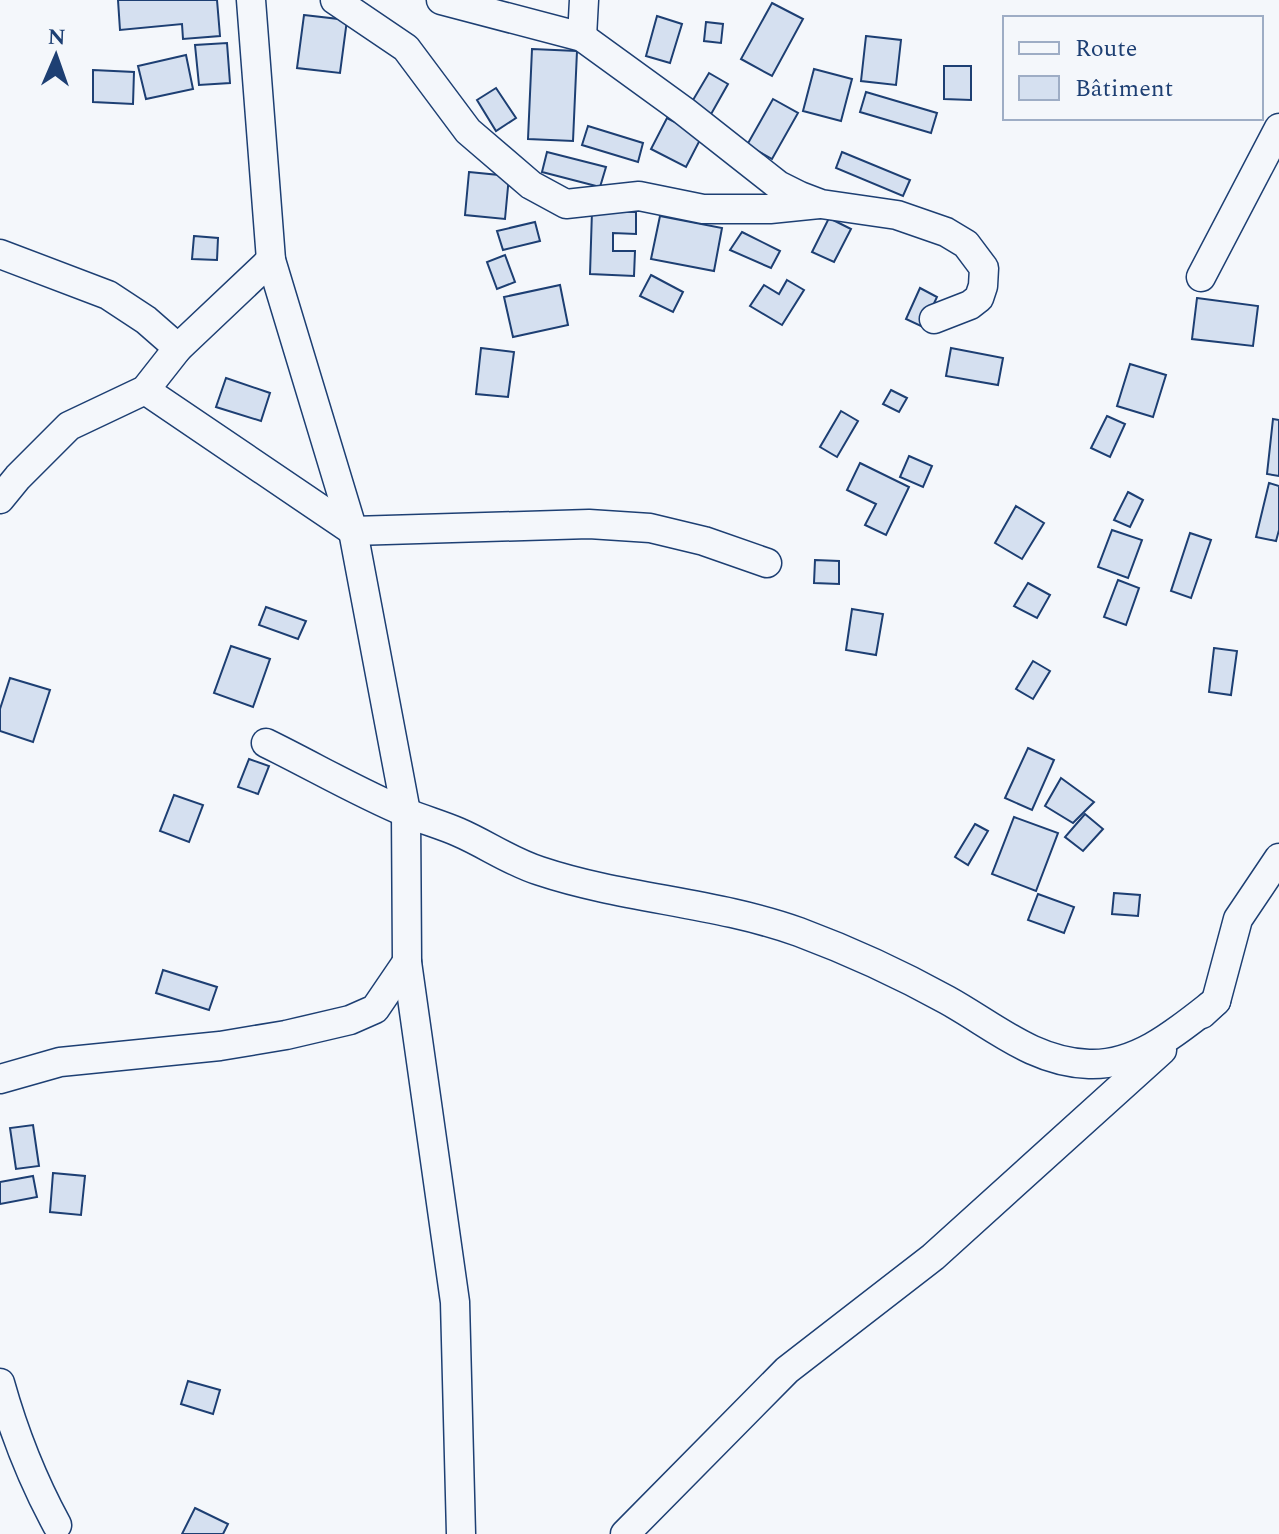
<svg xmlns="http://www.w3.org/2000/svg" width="1279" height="1534" font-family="Spectral,serif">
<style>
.building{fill:#d5e0f0;stroke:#1d3f73;stroke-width:2}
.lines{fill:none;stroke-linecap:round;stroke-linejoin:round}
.minor-casing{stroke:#1d3f73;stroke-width:31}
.minor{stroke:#f4f7fb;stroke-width:28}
</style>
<rect width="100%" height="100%" fill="#f4f7fb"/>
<g class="building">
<path d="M 118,0 L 217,0 L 220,36 L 183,39 L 182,24 L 120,30 Z"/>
<path d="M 772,3 L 803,19 L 772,76 L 741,59 Z"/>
<path d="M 304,15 L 347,20 L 340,73 L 297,68 Z"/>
<path d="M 657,16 L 682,24 L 670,63 L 646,56 Z"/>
<path d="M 706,22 L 723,24 L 721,43 L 704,41 Z"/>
<path d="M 866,36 L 901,40 L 896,85 L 861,81 Z"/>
<path d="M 227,43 L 230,83 L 199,85 L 195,45 Z"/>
<path d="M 532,49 L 577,51 L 573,141 L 528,139 Z"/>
<path d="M 186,55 L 193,89 L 146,99 L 138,66 Z"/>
<path d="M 944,66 L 971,66 L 971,100 L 944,99 Z"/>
<path d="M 814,69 L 852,79 L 841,121 L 803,111 Z"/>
<path d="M 93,70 L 134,72 L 133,104 L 93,102 Z"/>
<path d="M 709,73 L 728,84 L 710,116 L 690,105 Z"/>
<path d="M 496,88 L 516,118 L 496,131 L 477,100 Z"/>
<path d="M 866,92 L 937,113 L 931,133 L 860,112 Z"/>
<path d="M 773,99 L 798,113 L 772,159 L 747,145 Z"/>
<path d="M 667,118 L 702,136 L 686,167 L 651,149 Z"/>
<path d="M 588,126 L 643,143 L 638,162 L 582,145 Z"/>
<path d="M 547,152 L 606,167 L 600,187 L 542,172 Z"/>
<path d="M 842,152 L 910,180 L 903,196 L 836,168 Z"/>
<path d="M 469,172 L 509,176 L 505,219 L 465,215 Z"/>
<path d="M 592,211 L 636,212 L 636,234 L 613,233 L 613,251 L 635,251 L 634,276 L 590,274 Z"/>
<path d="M 660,216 L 722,228 L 714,271 L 651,259 Z"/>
<path d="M 829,218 L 851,229 L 834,262 L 812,252 Z"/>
<path d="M 535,222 L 540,241 L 503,250 L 497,231 Z"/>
<path d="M 742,232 L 780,251 L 771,268 L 730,250 Z"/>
<path d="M 194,236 L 218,238 L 217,260 L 192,259 Z"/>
<path d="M 505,255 L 515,282 L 497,289 L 487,262 Z"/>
<path d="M 651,275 L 683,292 L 673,312 L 640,296 Z"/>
<path d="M 787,280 L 804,290 L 782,325 L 750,306 L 764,285 L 779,294 Z"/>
<path d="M 560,285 L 568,325 L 513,337 L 504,297 Z"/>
<path d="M 920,288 L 937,297 L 923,327 L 906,319 Z"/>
<path d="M 1197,298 L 1258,306 L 1253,346 L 1192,339 Z"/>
<path d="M 481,348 L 514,352 L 508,397 L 476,394 Z"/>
<path d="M 951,348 L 1003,358 L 998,385 L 946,376 Z"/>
<path d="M 1130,364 L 1166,375 L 1153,417 L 1117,406 Z"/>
<path d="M 226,378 L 270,393 L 261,421 L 216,407 Z"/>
<path d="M 891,390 L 907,398 L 899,412 L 883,404 Z"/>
<path d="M 841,411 L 858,421 L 837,457 L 820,447 Z"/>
<path d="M 1107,416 L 1125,424 L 1110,457 L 1091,448 Z"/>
<path d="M 1273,419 L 1279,420 L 1279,476 L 1267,474 Z"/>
<path d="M 909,456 L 932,466 L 923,487 L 900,477 Z"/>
<path d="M 860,463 L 909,487 L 886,535 L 865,525 L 876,504 L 847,490 Z"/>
<path d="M 1269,483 L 1279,486 L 1279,530 L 1276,541 L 1256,537 Z"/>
<path d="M 1128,492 L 1143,500 L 1130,527 L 1114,520 Z"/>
<path d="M 1016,506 L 1044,523 L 1022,559 L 995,543 Z"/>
<path d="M 1112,530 L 1142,540 L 1128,578 L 1098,567 Z"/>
<path d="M 1190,533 L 1211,540 L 1191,598 L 1171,591 Z"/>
<path d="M 815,560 L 839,561 L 839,584 L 814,583 Z"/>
<path d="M 1118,580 L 1139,588 L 1126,625 L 1104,617 Z"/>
<path d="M 1028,583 L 1050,595 L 1037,618 L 1014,606 Z"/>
<path d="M 266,607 L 306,621 L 298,639 L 259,625 Z"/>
<path d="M 852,609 L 883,614 L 876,655 L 846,650 Z"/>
<path d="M 231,646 L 270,659 L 253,707 L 214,693 Z"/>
<path d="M 1214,648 L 1237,651 L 1231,695 L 1209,692 Z"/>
<path d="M 1033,661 L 1050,671 L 1033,699 L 1016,689 Z"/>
<path d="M 10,678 L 50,690 L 33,742 L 0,731 L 0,709 Z"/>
<path d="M 1028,748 L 1054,760 L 1032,810 L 1005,798 Z"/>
<path d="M 249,759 L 269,766 L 258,794 L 238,787 Z"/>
<path d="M 1061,778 L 1094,802 L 1073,823 L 1045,806 Z"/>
<path d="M 174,795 L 203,805 L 189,842 L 160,831 Z"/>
<path d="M 1085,814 L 1103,829 L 1083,851 L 1065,837 Z"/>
<path d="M 1014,817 L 1058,833 L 1036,891 L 992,874 Z"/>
<path d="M 975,824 L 988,831 L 968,865 L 955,857 Z"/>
<path d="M 1114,893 L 1140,895 L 1138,916 L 1112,914 Z"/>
<path d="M 1038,894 L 1074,907 L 1064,933 L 1028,920 Z"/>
<path d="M 163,970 L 217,987 L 209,1010 L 156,993 Z"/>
<path d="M 33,1125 L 39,1166 L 16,1169 L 10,1128 Z"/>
<path d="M 53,1173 L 85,1176 L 81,1215 L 50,1212 Z"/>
<path d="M 33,1176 L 37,1197 L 0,1204 L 0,1182 Z"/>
<path d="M 188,1381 L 220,1390 L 213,1414 L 181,1404 Z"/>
<path d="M 195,1508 L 228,1524 L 223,1534 L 182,1534 Z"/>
</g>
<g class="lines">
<defs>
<g id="minor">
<path d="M 251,0 L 271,260 L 353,531 L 406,812 L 407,962 L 455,1302 L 461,1534"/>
<path d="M 335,0 L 406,48 L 468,131 L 531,185 L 566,204 L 639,196 L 703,209 L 770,209 L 819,204"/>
<path d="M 441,0 L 582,37 L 684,111 L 778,185 L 800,196 L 821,204 L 897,215 L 946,232 L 966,244 L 984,268 L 983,286 L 979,298 L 970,305 L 934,319"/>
<path d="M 582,37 L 584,0"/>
<path d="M 0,254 L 108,295 L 146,320 L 178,348"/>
<path d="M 1201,277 L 1279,128"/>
<path d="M 145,390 L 353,531 L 589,524 L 650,528 L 704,541 L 767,563"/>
<path d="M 0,499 L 18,477 L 69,426 L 145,390 L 178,348 L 271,260"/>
<path d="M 266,743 C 313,766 359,793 407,813 C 424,820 442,825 458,832 C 486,844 511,862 540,871 C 624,899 715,902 799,932 C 850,951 900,974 947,1000 C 994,1026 1033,1062 1089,1064 C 1138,1066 1179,1030 1216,1001"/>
<path d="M 1202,1014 L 1216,1001 L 1238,919 L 1279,858"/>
<path d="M 0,1079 L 60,1062 L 220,1046 L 286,1035 L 350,1020 L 375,1009 L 407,962"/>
<path d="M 0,1383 C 14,1433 32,1479 57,1525"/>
<path d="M 625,1534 L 787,1370 L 933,1257 L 1162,1050"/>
</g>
</defs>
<use href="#minor" class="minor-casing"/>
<use href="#minor" class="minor"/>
</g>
<rect x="1003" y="16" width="260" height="104" fill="#f4f7fb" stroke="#9eadc5" stroke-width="2"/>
<rect x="1019" y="42" width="40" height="12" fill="#f4f7fb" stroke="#9eadc5" stroke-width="2"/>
<text x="1075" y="56" font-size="24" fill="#1d3f73">Route</text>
<rect x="1019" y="76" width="40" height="24" fill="#d5e0f0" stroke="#9eadc5" stroke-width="2"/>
<text x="1075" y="96" font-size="24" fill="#1d3f73">Bâtiment</text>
<g transform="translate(56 56) rotate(2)" stroke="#f4f7fb" stroke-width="6" paint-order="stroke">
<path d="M0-6L14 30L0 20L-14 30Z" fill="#1d3f73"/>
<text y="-12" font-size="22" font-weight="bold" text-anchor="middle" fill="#1d3f73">N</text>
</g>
</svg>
